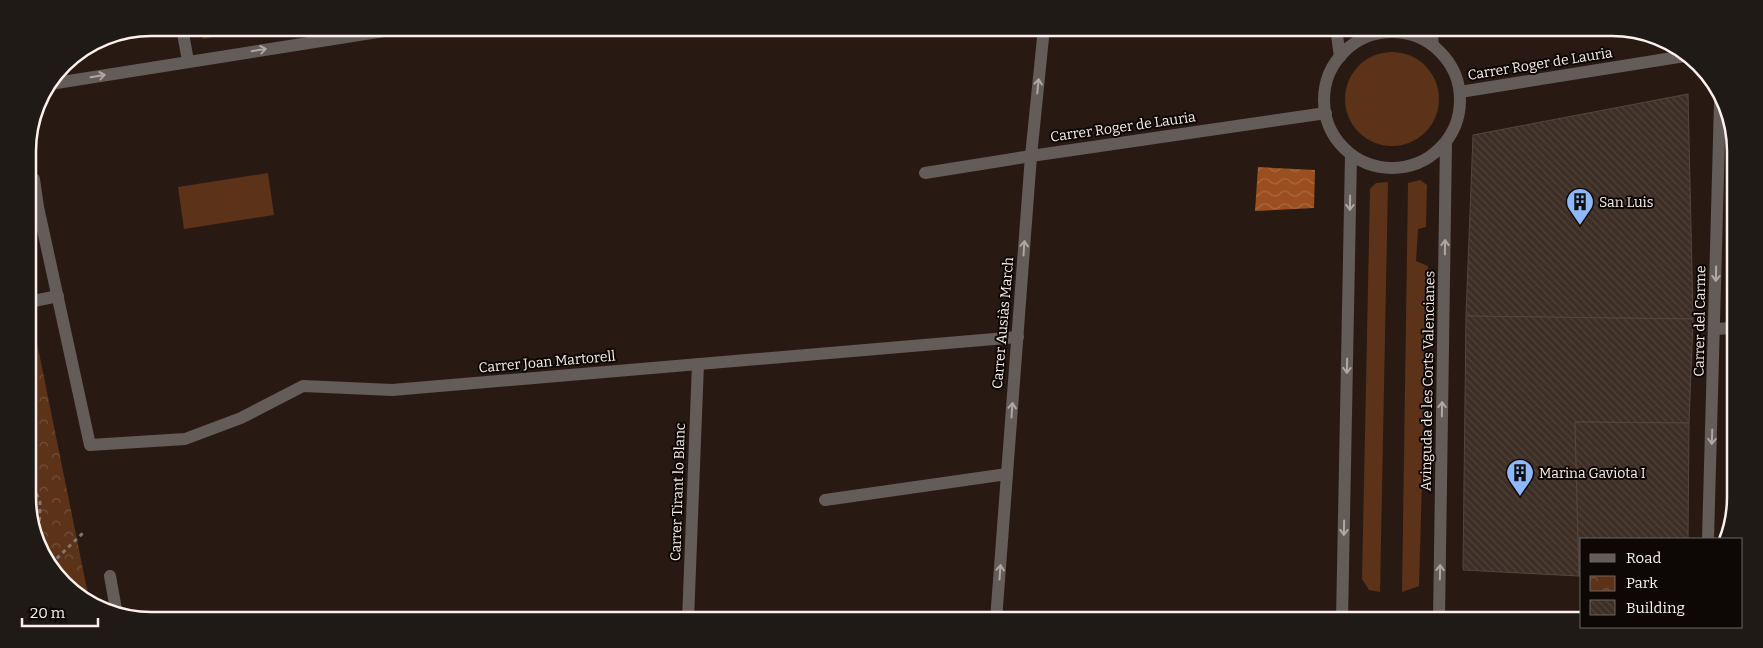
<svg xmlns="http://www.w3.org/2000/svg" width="1763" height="648" font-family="Bitter,serif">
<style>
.park{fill:url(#park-crowns)}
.garden{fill:#5c3219}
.water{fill:url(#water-waves)}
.building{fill:url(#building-back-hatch);stroke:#56463d}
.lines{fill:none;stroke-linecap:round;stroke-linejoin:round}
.path{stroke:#827670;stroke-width:3;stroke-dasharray:4 4;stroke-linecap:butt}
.street{stroke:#645c58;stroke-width:12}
.oneway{stroke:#b0a6a2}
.labels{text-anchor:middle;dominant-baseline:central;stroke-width:4;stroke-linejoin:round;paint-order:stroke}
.street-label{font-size:14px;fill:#fbf0eb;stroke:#0d0705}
.poi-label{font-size:14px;fill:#fbf0eb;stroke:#0d0705;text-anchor:start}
.rim{fill:none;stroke:#fbf0eb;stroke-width:2.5}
</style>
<defs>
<pattern id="park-crowns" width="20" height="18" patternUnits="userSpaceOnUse" patternTransform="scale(1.25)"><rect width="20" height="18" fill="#5c3219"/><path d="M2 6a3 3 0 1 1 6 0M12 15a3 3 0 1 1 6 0" fill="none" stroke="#74503b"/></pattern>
<pattern id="water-waves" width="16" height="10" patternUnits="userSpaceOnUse" patternTransform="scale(1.25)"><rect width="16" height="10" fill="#9b4f20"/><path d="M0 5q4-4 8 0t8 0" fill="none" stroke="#aa6941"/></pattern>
<pattern id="building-back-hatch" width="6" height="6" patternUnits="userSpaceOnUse" patternTransform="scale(1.25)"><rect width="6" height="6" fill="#3d2e26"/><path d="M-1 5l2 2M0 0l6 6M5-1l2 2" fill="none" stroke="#50423b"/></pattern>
</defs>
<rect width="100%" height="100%" fill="#281a13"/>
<g class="park">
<path d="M 201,28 L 251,28 L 252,29 L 203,39 Z"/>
<path d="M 35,333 L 89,599 L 58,579 L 30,521 L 29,334 Z"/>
</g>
<g class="garden">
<circle cx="1392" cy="99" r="47"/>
<path d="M 268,173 L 274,215 L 184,229 L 178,187 Z"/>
<path d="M 1420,180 L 1427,185 L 1426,227 L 1418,229 L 1416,261 L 1428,266 L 1419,586 L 1402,592 L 1408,183 Z"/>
<path d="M 1388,182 L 1380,592 L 1369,590 L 1362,579 L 1370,189 L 1376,183 Z"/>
</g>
<path class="water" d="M 1258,167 L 1315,170 L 1314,208 L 1255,211 Z"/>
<g class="building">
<path d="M 1688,94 L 1693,319 L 1466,316 L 1473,135 Z"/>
<path d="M 1466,316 L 1693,319 L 1689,423 L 1575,422 L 1579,576 L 1463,570 Z"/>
<path d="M 1575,422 L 1689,423 L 1688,539 L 1582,539 L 1582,576 L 1579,576 Z"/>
</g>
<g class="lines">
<g class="path">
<path d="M 30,479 L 40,502 L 39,539"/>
<path d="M 51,564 L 85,531"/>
</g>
<g class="street">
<path d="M 182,28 L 188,61"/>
<path d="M 1336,28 L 1340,57"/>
<path d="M 1431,28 L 1433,45"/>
<circle cx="1392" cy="100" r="68"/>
<path d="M 50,84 L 403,28"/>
<path d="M 1460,92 L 1685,56"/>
<path d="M 925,173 L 1031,156 L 1326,113"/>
<path d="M 34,179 L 38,207 L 90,445 L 185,439 L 241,418 L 303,386 L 392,390 L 1018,337"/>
<path d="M 29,302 L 58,296"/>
<path d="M 1715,329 L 1732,328"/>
<path d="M 825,500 L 1007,474"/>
<path d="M 1708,539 L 1720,103"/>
<path d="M 110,576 L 117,615"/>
<path d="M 688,620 L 698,364"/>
<path d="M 996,620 L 1031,156 L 1044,28"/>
<path d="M 1342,620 L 1351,155"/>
<path d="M 1439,620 L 1446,142"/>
<path d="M 1504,620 L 1582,617"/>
</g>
</g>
<defs><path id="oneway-shaft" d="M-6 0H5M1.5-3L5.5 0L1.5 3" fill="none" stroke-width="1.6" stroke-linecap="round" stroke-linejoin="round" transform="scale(1.25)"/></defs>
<g class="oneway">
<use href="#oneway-shaft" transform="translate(259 50) rotate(-9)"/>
<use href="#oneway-shaft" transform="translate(98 76) rotate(-9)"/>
<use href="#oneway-shaft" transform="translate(1038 86) rotate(-84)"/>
<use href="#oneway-shaft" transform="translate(1350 203) rotate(91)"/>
<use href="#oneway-shaft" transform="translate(1445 247) rotate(-89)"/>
<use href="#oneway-shaft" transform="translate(1024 248) rotate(-86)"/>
<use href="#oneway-shaft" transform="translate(1716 274) rotate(91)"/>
<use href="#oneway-shaft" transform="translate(1347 366) rotate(91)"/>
<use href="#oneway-shaft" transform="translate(1442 409) rotate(-89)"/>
<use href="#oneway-shaft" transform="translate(1012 410) rotate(-86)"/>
<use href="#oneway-shaft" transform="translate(1712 437) rotate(92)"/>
<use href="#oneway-shaft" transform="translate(1344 528) rotate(91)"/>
<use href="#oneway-shaft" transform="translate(1000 572) rotate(-86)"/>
<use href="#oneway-shaft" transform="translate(1440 572) rotate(-89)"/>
</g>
<defs>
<symbol id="building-pin" viewBox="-11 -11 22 30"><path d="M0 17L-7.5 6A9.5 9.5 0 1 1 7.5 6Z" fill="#8db9fc" stroke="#0d0705"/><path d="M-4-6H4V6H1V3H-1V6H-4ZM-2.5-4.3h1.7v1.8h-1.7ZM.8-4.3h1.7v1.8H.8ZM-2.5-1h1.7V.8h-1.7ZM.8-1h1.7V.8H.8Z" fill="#111"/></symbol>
</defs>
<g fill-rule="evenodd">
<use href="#building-pin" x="1564" y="186" width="32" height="43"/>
<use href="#building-pin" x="1504" y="457" width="32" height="43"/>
</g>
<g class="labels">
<g class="street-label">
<text transform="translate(1540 64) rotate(-9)">Carrer Roger de Lauria</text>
<text transform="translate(1123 127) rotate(-8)">Carrer Roger de Lauria</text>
<text transform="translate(1700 321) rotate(-89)">Carrer del Carme</text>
<text transform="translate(1003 323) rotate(-85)">Carrer Ausiàs March</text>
<text transform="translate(547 362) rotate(-5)">Carrer Joan Martorell</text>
<text transform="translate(1428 381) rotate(-89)">Avinguda de les Corts Valencianes</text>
<text transform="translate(678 492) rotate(-88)">Carrer Tirant lo Blanc</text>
</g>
<g class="poi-label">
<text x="1599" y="202">San Luis</text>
<text x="1539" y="473">Marina Gaviota I</text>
</g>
</g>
<path d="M0 0H1763V648H0ZM151 36H1612A115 115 0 0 1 1727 151V497A115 115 0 0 1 1612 612H151A115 115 0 0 1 36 497V151A115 115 0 0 1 151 36Z" fill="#201a17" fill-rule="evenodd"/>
<path class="rim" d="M151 36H1612A115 115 0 0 1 1727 151V497A115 115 0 0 1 1612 612H151A115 115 0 0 1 36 497V151A115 115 0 0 1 151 36Z"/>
<rect x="1580" y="538" width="162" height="90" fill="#0d0705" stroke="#6c6461"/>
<rect x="1590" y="554" width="25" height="8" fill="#645c58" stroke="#6c6461"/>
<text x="1626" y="563" font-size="15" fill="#fbf0eb">Road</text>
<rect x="1590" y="576" width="25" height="15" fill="url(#park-crowns)" stroke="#6c6461"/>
<text x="1626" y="588" font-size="15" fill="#fbf0eb">Park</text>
<rect x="1590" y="600" width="25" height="15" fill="url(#building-back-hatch)" stroke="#6c6461"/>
<text x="1626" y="613" font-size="15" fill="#fbf0eb">Building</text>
<path d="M22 618v8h76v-8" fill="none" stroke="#fbf0eb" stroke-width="2.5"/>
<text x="30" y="618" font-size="15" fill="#fbf0eb" stroke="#0d0705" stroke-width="4" paint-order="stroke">20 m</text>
</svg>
